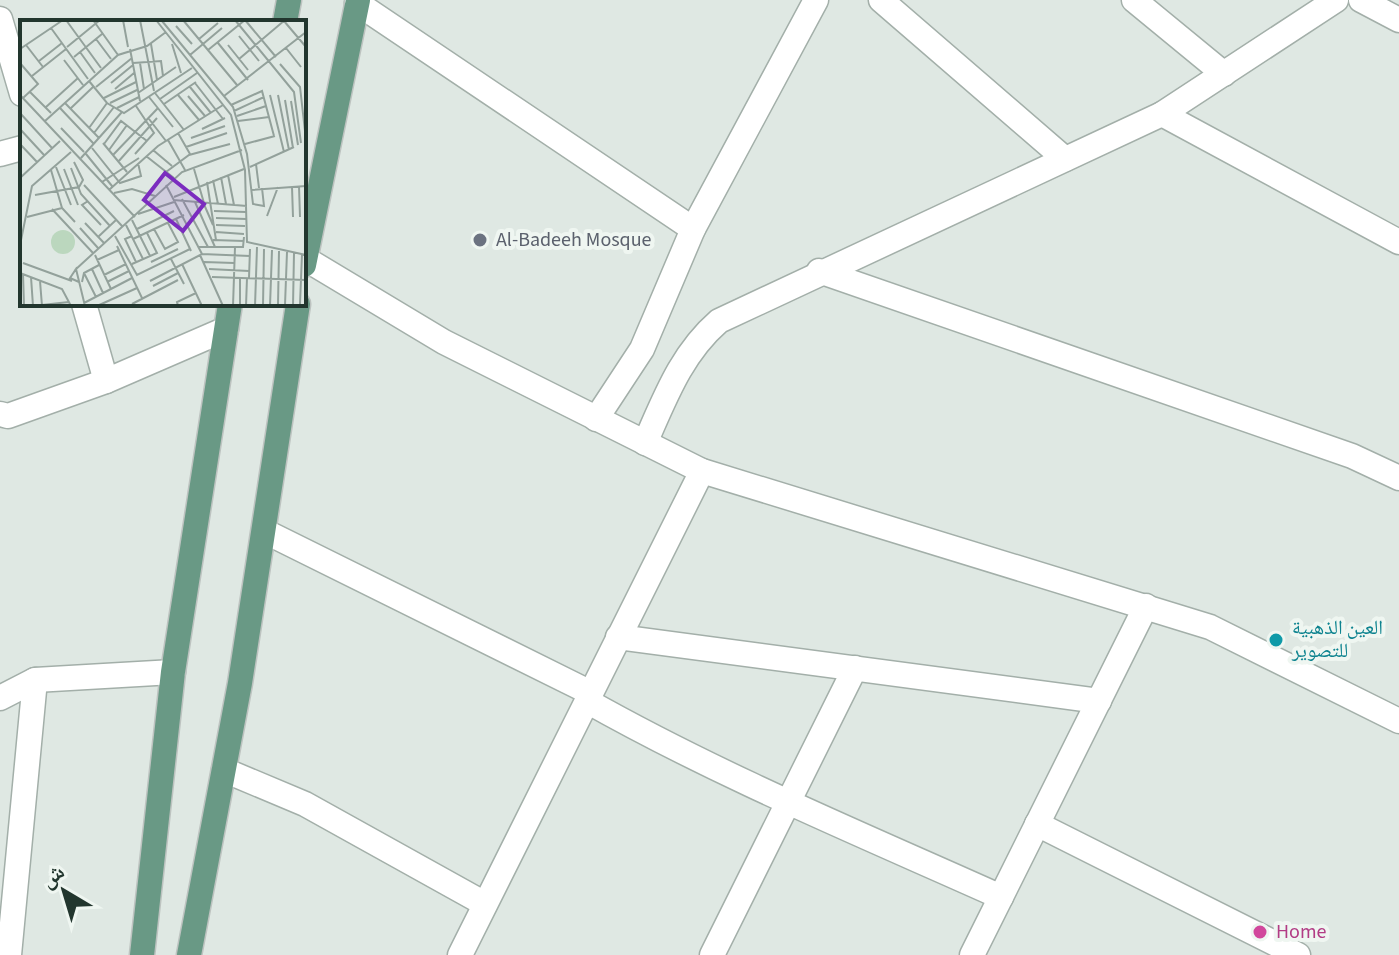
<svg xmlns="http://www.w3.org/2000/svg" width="1399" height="955" font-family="'Source Sans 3','Noto Naskh Arabic',sans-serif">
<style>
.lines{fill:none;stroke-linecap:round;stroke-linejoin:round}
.minor-casing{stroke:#a3afa9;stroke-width:27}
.major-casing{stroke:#bdc3c0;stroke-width:27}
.minor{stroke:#fff;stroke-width:24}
.major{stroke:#699985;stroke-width:24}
.worship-dot{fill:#6b7280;stroke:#eff6f1;stroke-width:3}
.culture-dot{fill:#0f9aa8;stroke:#eff6f1;stroke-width:3}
.hotel-dot{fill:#d1479c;stroke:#eff6f1;stroke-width:3}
.labels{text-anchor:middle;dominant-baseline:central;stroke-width:8;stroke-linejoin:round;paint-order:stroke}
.worship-label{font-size:20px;fill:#5b616d;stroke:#eff6f1;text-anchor:start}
.culture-label{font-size:20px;fill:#0d838f;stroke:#eff6f1;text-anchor:start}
.hotel-label{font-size:20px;fill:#b23c85;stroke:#eff6f1;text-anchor:start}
.inset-road{fill:none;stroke:#93a19b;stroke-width:2}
.view{fill:#7b2cbf;fill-opacity:0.15;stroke:#7b2cbf;stroke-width:4}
.inset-edge{fill:none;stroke:#22362e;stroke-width:4}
</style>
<rect width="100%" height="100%" fill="#dfe8e3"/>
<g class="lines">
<defs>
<g id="minor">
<path d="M 881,0 L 1065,159"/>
<path d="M 1134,0 L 1224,74"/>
<path d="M 1361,0 L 1399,20"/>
<path d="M 357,3 L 693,229"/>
<path d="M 0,19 L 22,94"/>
<path d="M 1162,114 L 1399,242"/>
<path d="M 0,154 L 22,148"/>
<path d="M 304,258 L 444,342 L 702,471 L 1210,627 L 1399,721"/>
<path d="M 819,271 L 1352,456 L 1399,478"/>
<path d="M 84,304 L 106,381"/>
<path d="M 0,414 L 8,416 L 106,381 L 226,329"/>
<path d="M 596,419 L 642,349 L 693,229 L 816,0"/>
<path d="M 645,443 C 665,398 681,354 719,321 L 1162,114 L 1336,0"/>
<path d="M 264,531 L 591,693"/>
<path d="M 618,637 L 1099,701"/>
<path d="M 0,698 L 35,680 L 173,672"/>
<path d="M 587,701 C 720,776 863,835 1001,897"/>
<path d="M 224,770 L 305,804 L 485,904"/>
<path d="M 1037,824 L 1298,955"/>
<path d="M 9,955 L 35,680"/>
<path d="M 460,955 L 702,471"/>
<path d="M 712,955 L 855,668"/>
<path d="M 972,955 L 1146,606"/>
</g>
<g id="major">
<path d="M 285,22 L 289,0"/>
<path d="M 304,265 L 358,0"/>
<path d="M 142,955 L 173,672 L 230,304"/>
<path d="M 189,955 L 240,683 L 298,304"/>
</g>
</defs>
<use href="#minor" class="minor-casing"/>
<use href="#major" class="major-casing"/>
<use href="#minor" class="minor"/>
<use href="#major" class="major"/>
</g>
<circle class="worship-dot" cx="480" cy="240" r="8"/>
<circle class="culture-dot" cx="1276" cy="640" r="8"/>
<circle class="hotel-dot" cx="1260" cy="932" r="8"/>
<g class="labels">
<g class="worship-label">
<text x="496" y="240">Al-Badeeh Mosque</text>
</g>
<g class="culture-label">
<text x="1292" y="628">العين الذهبية<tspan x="1292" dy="23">للتصوير</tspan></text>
</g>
<g class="hotel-label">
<text x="1276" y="932">Home</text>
</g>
</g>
<g transform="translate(20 20)">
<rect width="286" height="286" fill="#dfe8e3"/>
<path d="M31 222a12 12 0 1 1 24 0a12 12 0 1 1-24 0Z" fill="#bbd7be"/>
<path class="inset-road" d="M 46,0 L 81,48M 73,0 L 98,35M 103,0 L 108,27M 120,0 L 134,71M 136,0 L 211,95 L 225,150 L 227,222 L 286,235M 163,0 L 217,65M 215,0 L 274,72 L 281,123M 225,0 L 256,37M 142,1 L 213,87 L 227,134 L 233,184 L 244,186 L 242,168M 264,1 L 286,27M 156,6 L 172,24M 31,8 L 68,59M 219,16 L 239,41M 76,19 L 91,39M 179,19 L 198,3M 198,23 L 228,60M 131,24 L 137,60M 152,24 L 161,53M 6,25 L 23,47M 208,25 L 228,50M 47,27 L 80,0M 266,28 L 281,47M 0,29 L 43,0M 110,29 L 120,81M 188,30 L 225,0M 60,32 L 75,53M 170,35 L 202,8M 54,37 L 82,14M 219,39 L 265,0M 44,40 L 63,65M 19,41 L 42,23M 0,43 L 18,64 L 3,78M 113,43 L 141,41 L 143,56M 120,43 L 124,69M 260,44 L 280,67 L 286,120M 12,56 L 46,29M 69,61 L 87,83 L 104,93 L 172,48M 91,63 L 113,45M 175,63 L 203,99M 76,67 L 112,38M 170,67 L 191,93M 95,69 L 114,53M 10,72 L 31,93M 118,73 L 156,47M 135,73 L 164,110M 0,75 L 115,197M 158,75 L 179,100M 250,75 L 264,132M 258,75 L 269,130M 168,76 L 185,96M 204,76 L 286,12M 129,77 L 153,107M 84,78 L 116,62M 140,79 L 177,53M 265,80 L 273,128M 271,81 L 278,125M 45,83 L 79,118M 90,83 L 117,70M 144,84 L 176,62M 211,85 L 242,71 L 254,116M 26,87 L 58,58M 40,88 L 73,123M 97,88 L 119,77M 50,89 L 73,67M 214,91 L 244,77M 0,93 L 32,128M 217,96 L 246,86M 129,99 L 146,121M 25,101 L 98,35 L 127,26 L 146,12M 218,101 L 249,97M 41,108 L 64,132M 69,108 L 87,83M 0,109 L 24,135M 182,109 L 205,98M 74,113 L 94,87M 158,113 L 170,134M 171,118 L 205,106M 148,120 L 165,150M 83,123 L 107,152M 0,124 L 17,142M 84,124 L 101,101 L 127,121M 225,124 L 255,116M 166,127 L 207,113M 72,128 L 100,163 L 121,156 L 118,143M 89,130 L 107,105M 133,130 L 152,146M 66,134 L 92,166M 115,134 L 134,113 L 116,86M 93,135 L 138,88M 126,136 L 154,158M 61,138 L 102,92M 98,142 L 137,98M 236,144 L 239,168M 36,147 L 51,185M 230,147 L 274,127M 51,148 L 61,174 L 90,206M 44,149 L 58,185M 174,149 L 184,183M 31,150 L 42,188 L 55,202M 146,152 L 169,135 L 210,124M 208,155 L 214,185M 201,157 L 206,184M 0,158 L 40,121M 193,160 L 198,184M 82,162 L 119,138M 187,162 L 196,220M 64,165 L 102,206M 146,165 L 182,234M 279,166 L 280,197M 272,167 L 273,197M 89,170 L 138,126 L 203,85M 231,170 L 286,166M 94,173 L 112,169 L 135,176M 15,175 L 59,167 L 63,160 L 54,142M 154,177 L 224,149M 162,179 L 188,227M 153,180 L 227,186M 68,181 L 62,185 L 81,205M 175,182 L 195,227M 183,182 L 193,205M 32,189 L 73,233M 194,191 L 226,192M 118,194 L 154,182M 247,196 L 258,167M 7,197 L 42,188M 196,198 L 226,199M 156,199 L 171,231M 112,200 L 130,236M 65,203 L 84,223M 106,205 L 123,239M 196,205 L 225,206M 60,208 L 78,228M 117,209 L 154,191M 134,209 L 145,229 L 158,222 L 148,203M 196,212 L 224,214M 95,216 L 117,255 L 170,229M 112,216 L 105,219 L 116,242M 78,217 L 96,200M 113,219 L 164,195M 193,220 L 224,221M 0,225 L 12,166 L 51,132M 97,226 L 122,278M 179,227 L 223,227 L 224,217M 75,235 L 91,269M 180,235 L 203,286M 151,239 L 164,264M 77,240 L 99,230M 131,242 L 158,229M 184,242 L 214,243M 3,243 L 52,261M 112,244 L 137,233 L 127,213M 162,244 L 182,286M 72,249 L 83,273M 189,249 L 229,251M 55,250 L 162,152 L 222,130M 0,253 L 42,269 L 51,286M 64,253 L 76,277M 3,254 L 4,286M 84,255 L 106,244M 11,257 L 13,286M 192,257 L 286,260M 229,258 L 230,229M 20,261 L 22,286M 130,261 L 182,234 L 230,236M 59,262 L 50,258 L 56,249 L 65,286M 62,262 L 64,253 L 79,245M 87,262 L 109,251M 133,266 L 158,253M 64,283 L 112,258M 112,284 L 158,260M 280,284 L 282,234M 22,285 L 49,282M 258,285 L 259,231M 265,285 L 267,232M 77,286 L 117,268M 158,286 L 157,282 L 176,273M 213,286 L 215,227M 220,286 L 220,258M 226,286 L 227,258M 235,286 L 237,227M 243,286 L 244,229M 250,286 L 252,230M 273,286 L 274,233"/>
<path class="view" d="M 145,153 L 184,184 L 163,211 L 124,180 Z"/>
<rect width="286" height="286" class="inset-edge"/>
</g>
<g transform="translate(64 891) rotate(322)" stroke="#eff6f1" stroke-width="6" paint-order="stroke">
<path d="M0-6L14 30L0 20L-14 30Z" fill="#22362e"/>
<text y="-12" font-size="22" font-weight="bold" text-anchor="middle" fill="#22362e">ش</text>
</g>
</svg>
